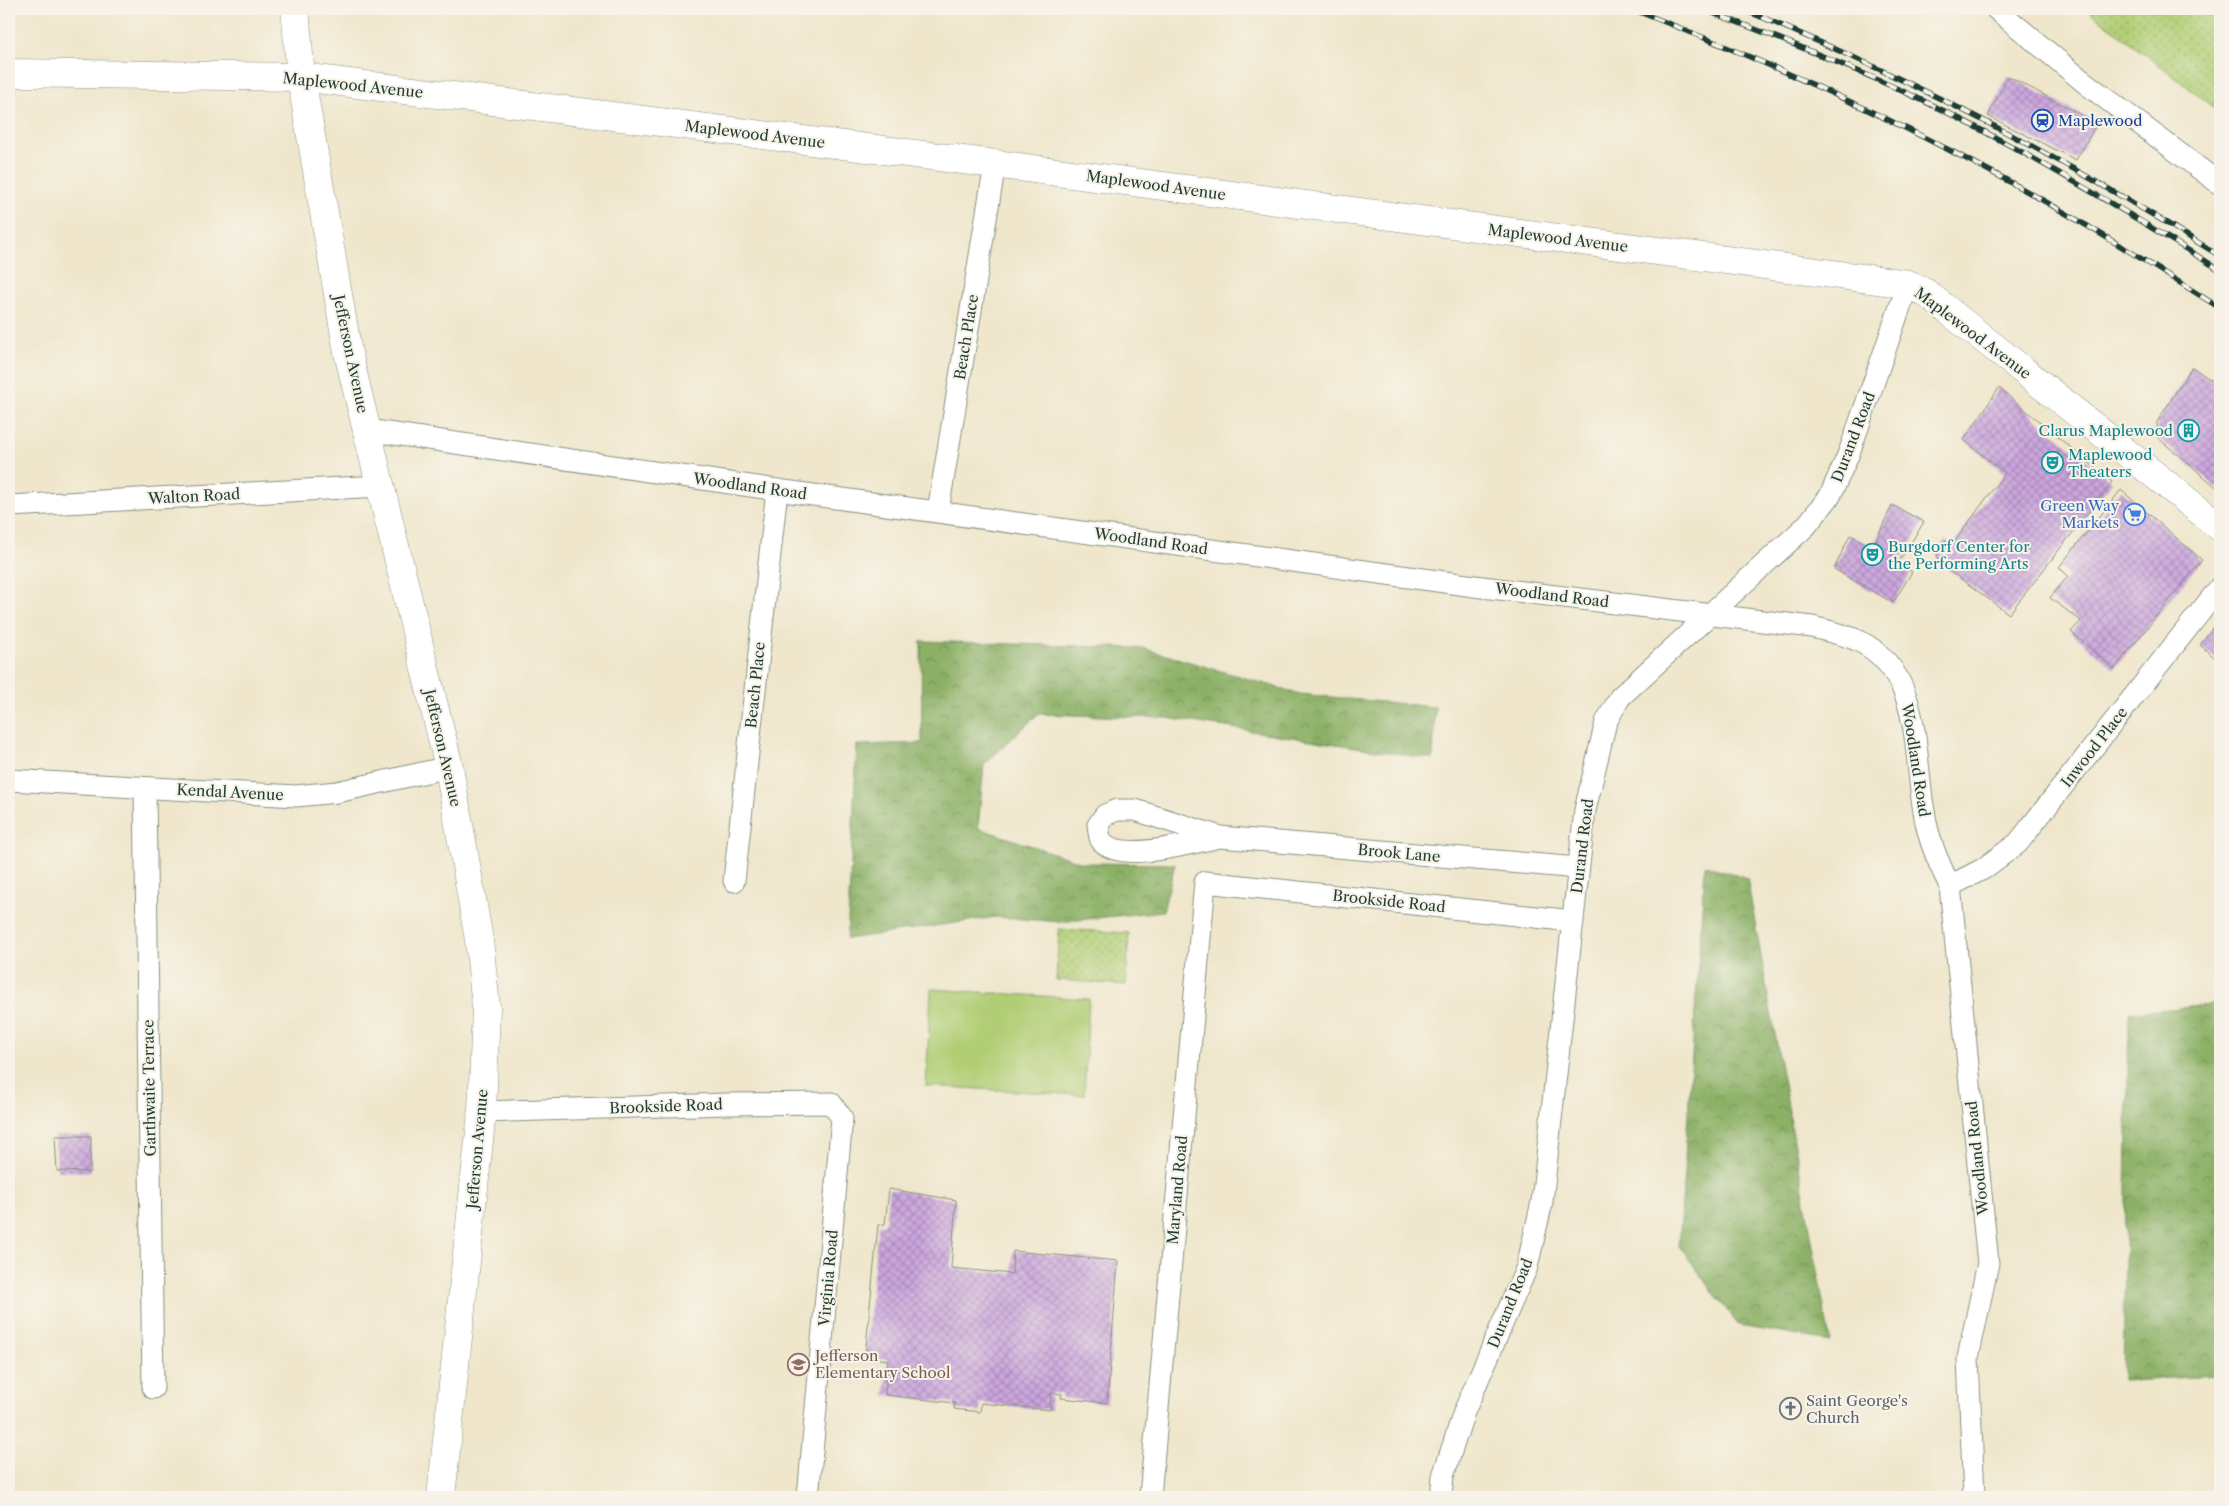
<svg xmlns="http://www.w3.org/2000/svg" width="2229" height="1506" font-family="'Libre Caslon Text',serif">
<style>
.forest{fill:url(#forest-crowns);stroke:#56774d}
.park{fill:url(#park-dots);stroke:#688654}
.pitch{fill:#b1ce74;stroke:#688654}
.building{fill:url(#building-cross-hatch)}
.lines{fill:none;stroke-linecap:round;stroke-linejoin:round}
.minor-casing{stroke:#879280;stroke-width:23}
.tertiary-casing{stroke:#879280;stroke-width:29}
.minor{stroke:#fff;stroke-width:21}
.tertiary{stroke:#fff;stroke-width:28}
.rail-casing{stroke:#1f3d34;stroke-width:5.5}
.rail{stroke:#f7f3e8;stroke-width:4;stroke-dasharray:11;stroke-linecap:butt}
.labels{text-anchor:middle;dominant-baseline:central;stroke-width:4;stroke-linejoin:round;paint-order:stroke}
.street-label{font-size:15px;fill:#1f3d34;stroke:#f7f3e8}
.transit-label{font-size:15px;fill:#164399;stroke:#f7f3e8;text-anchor:start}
.culture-label{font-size:15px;fill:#0d838f;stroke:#f7f3e8;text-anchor:start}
.shop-label{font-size:15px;fill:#366cbe;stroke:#f7f3e8;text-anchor:end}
.education-label{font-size:15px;fill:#785e54;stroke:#f7f3e8;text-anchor:start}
.worship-label{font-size:15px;fill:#5b616d;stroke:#f7f3e8;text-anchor:start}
</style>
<defs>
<pattern id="forest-crowns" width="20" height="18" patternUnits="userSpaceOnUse" patternTransform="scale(1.25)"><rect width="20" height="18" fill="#8cb166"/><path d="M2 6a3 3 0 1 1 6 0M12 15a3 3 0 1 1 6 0" fill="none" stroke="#729155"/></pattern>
<pattern id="park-dots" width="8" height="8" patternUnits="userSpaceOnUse" patternTransform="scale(1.25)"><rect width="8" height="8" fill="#b1ce74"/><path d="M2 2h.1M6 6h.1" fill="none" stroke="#8fa860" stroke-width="1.8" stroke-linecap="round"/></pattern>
<pattern id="building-cross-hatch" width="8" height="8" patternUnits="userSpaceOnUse" patternTransform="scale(1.25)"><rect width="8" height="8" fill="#cca6de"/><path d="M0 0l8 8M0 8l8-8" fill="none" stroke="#a588b5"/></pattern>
</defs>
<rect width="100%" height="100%" fill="#f7f3e8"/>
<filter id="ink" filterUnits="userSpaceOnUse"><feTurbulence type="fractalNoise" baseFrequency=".02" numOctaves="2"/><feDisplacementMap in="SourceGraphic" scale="10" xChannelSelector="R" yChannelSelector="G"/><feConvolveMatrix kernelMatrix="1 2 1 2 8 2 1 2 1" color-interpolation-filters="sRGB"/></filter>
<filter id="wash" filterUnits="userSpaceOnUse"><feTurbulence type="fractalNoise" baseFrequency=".0096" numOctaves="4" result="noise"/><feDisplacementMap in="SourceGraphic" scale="20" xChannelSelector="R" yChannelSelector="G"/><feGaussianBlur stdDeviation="1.12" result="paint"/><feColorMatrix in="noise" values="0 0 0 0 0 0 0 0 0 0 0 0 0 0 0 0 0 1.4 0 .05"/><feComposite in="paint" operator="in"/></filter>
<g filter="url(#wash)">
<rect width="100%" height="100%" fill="#efe6cb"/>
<g class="forest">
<path d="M 921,641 L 1142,648 L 1300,694 L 1435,707 L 1433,759 L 1167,718 L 1038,714 L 984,765 L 978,828 L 1083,863 L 1175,864 L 1163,911 L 1059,922 L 996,917 L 847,939 L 857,745 L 922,743 Z"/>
<path d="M 1705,865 L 1747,878 L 1830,1341 L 1739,1326 L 1679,1246 Z"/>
<path d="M 2220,1004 L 2220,1376 L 2123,1380 L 2129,1013 Z"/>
</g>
<g class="park">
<path d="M 2086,9 L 2220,9 L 2220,112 Z"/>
<path d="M 1059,929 L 1129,933 L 1126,985 L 1056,980 Z"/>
</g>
<path class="pitch" d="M 931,989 L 1089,999 L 1084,1095 L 926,1086 Z"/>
<g id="blocks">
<g class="building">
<path d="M 2008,76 L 2097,123 L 2076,160 L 1988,116 Z"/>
<path d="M 2192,367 L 2220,386 L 2220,490 L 2158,438 L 2157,422 Z"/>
<path d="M 1999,388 L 2112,482 L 2009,614 L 1939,563 L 1937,554 L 1945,540 L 1952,545 L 2005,473 L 1964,440 Z"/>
<path d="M 2121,490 L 2202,560 L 2114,669 L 2071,632 L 2081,621 L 2050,598 L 2068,576 L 2059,567 Z"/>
<path d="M 1892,505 L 1924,522 L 1898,563 L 1912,572 L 1893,603 L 1834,569 L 1850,535 L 1873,547 Z"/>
<path d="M 2220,618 L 2220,662 L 2200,645 Z"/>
<path d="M 55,1136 L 91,1136 L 90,1172 L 57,1171 Z"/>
<path d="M 889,1189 L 956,1200 L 951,1268 L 1012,1274 L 1013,1251 L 1118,1261 L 1107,1403 L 1061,1398 L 1062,1394 L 1051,1393 L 1050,1410 L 981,1403 L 980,1412 L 954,1409 L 955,1403 L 885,1395 L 888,1360 L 865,1357 L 878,1225 L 885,1224 Z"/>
</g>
</g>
</g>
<g filter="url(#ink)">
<use href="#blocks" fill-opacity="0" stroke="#879280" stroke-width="1"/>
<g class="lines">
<defs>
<g id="minor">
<path d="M 1996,9 L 2084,82 L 2220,184"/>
<path d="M 367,430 L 777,490 L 1474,586 L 1812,627 C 1828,631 1844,634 1859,641 C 1923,673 1913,753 1924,811 C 1928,839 1938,862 1950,886 L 1988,1263 L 1968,1358 L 1974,1497"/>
<path d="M 9,506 L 380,486"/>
<path d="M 938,511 L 995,164"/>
<path d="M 9,780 L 296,796 L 337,792 L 449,767"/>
<path d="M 145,788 L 153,1388"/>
<path d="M 1220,837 C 1195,842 1118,865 1101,840 C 1099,837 1099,830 1098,825 L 1105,815 L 1117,810 L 1135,810 L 1220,837 L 1578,868"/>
<path d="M 734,881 L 777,490"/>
<path d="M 1950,886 L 1983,869 L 2018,843 L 2220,587"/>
<path d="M 482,1112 L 728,1104 L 831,1103 L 842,1118 L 808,1497"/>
<path d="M 1150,1497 L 1205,882 L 1573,921"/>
<path d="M 1441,1497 L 1443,1476 L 1464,1412 L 1527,1267 L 1542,1202 L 1585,810 L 1606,722 L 1620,697 L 1806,526 L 1830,496 L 1849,453 L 1908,284"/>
</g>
<g id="tertiary">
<path d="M 295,9 L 301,77 L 348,353 L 449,767 L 479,940 L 486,1007 L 482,1112 L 441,1497"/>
<path d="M 9,73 L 301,77 L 995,164 L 1908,284 L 1926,293 L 2220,527"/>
</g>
</defs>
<use href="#minor" class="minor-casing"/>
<use href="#tertiary" class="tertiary-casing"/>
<use href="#minor" class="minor"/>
<use href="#tertiary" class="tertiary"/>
<defs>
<g id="rail">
<path d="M 1632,9 C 1740,51 1846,97 1949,150 C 2043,197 2132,252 2220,308"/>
<path d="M 1702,9 C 1791,42 1881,78 1966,122 C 2053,167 2137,218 2220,270"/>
<path d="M 1742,9 C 1908,77 2068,160 2220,256"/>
</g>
</defs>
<use href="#rail" class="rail-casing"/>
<use href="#rail" class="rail"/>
</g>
</g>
<defs>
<symbol id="station-ring" viewBox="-11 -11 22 22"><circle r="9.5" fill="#f7f3e8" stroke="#1a4fb4" stroke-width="1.5"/><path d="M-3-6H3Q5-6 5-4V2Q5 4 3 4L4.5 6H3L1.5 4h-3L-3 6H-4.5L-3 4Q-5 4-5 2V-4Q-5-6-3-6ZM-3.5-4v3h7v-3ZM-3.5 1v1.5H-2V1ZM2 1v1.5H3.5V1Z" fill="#1a4fb4"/></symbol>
<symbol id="building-ring" viewBox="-11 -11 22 22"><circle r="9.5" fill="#f7f3e8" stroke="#0f9aa8" stroke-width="1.5"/><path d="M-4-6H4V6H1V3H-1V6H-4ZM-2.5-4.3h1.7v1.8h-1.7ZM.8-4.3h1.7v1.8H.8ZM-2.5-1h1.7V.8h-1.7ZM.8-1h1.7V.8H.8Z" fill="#0f9aa8"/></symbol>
<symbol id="theatre-ring" viewBox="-11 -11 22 22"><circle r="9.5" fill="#f7f3e8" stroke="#0f9aa8" stroke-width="1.5"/><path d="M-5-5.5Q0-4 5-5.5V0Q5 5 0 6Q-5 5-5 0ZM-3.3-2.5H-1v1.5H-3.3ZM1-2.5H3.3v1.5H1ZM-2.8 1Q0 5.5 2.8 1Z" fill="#0f9aa8"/></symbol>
<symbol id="supermarket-ring" viewBox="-11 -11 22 22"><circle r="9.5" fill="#f7f3e8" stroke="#3f7fe0" stroke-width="1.5"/><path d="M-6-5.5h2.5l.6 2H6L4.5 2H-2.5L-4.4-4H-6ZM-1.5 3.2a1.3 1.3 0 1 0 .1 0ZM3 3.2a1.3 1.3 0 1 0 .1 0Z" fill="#3f7fe0"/></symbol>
<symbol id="school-ring" viewBox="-11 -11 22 22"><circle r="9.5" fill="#f7f3e8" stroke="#8d6e63" stroke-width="1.5"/><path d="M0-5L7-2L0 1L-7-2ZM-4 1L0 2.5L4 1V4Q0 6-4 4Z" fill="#8d6e63"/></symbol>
<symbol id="church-ring" viewBox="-11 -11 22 22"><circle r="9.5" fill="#f7f3e8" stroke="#6b7280" stroke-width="1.5"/><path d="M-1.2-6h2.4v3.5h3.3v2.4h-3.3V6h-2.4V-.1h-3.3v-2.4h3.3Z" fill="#6b7280"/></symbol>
</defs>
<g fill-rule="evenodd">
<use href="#station-ring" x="2030" y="108" width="25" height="25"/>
<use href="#building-ring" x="2176" y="418" width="25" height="25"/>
<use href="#theatre-ring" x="2040" y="450" width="25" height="25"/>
<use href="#supermarket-ring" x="2122" y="502" width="25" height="25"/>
<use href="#theatre-ring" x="1860" y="542" width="25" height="25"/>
<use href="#school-ring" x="786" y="1352" width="25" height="25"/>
<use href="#church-ring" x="1778" y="1396" width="25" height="25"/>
</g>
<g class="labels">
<g class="street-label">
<text transform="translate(353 85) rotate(6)">Maplewood Avenue</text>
<text transform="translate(755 134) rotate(7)">Maplewood Avenue</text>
<text transform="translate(1156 185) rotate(8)">Maplewood Avenue</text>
<text transform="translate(1558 238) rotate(7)">Maplewood Avenue</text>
<text transform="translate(1973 333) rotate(37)">Maplewood Avenue</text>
<text transform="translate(966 337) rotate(-81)">Beach Place</text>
<text transform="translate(351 354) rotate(78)">Jefferson Avenue</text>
<text transform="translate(1853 437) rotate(-69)">Durand Road</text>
<text transform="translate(750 486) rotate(8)">Woodland Road</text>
<text transform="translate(194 496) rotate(-3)">Walton Road</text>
<text transform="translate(1151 541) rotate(8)">Woodland Road</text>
<text transform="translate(1552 595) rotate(7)">Woodland Road</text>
<text transform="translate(755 685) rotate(-84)">Beach Place</text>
<text transform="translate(2094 747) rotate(-52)">Inwood Place</text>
<text transform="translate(443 748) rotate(77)">Jefferson Avenue</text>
<text transform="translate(1916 760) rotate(81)">Woodland Road</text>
<text transform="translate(230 792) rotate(3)">Kendal Avenue</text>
<text transform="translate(1582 846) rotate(-83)">Durand Road</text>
<text transform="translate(1399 853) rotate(5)">Brook Lane</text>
<text transform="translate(1389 901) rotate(6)">Brookside Road</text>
<text transform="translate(149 1088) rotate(-91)">Garthwaite Terrace</text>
<text transform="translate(666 1106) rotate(-2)">Brookside Road</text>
<text transform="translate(477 1149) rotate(-85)">Jefferson Avenue</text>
<text transform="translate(1977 1158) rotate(-96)">Woodland Road</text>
<text transform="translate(1177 1190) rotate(-85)">Maryland Road</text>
<text transform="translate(828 1278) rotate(-85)">Virginia Road</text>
<text transform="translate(1510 1303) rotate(-68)">Durand Road</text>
</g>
<g class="transit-label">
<text x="2058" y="120">Maplewood</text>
</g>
<g class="culture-label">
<text x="2173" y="430" text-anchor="end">Clarus Maplewood</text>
<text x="2068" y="454">Maplewood<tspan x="2068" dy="17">Theaters</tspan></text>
<text x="1888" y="546">Burgdorf Center for<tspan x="1888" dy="17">the Performing Arts</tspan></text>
</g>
<g class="shop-label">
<text x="2119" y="505">Green Way<tspan x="2119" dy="17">Markets</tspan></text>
</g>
<g class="education-label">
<text x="815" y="1355">Jefferson<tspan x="815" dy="17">Elementary School</tspan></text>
</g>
<g class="worship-label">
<text x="1806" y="1400">Saint George's<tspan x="1806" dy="17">Church</tspan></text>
</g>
</g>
<rect width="2229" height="1506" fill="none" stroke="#f7f3e8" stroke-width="30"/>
</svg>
